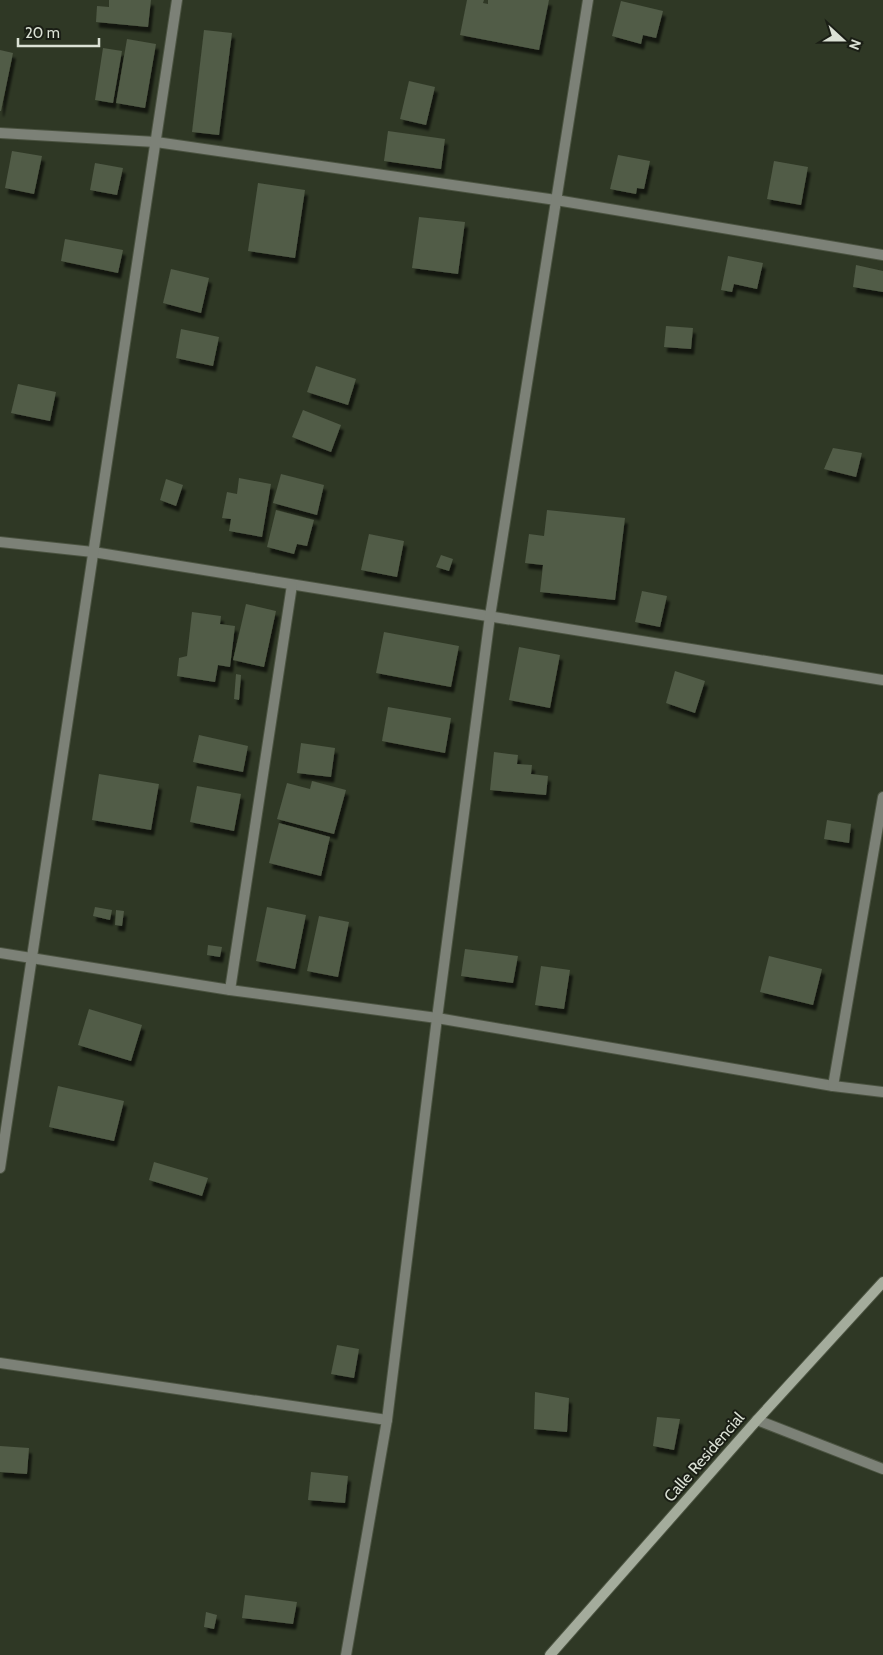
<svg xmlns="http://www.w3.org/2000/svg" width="883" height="1655" font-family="Cabin,sans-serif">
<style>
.building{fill:#515b47;filter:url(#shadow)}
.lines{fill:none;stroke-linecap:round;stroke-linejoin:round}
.minor-casing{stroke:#4b5341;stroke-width:12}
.secondary-casing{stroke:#4b5341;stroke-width:12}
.minor{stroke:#7c8177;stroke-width:10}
.secondary{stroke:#a4ac9c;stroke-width:10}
.labels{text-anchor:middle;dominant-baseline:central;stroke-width:4;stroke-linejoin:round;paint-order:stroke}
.street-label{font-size:16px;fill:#dbe1d5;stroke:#1a1e15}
</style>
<defs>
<filter id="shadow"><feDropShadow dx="3" dy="5.5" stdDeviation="1" flood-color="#0009"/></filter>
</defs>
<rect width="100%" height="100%" fill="#2f3825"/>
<g class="building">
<path d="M 109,0 L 151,0 L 148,27 L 96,22 L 97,6 L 109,7 Z"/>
<path d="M 467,0 L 484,0 L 483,3 L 488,4 L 488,0 L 549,0 L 539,50 L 460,35 Z"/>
<path d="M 621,1 L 663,11 L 656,38 L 643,35 L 641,44 L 612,36 Z"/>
<path d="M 204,30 L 232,33 L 219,135 L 192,132 Z"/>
<path d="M 127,39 L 156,44 L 145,108 L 116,103 Z"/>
<path d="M 103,48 L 122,51 L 113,103 L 95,100 Z"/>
<path d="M 0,50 L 13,53 L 1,111 L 0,111 Z"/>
<path d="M 409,81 L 435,87 L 426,125 L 400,119 Z"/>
<path d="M 388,131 L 445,139 L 441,169 L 384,161 Z"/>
<path d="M 12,151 L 42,156 L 34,194 L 5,188 Z"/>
<path d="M 618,155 L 650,161 L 644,189 L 637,188 L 636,194 L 610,189 Z"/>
<path d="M 774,161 L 808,167 L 801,205 L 767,199 Z"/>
<path d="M 95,163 L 123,168 L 117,195 L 90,190 Z"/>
<path d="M 258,183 L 305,190 L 295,258 L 248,251 Z"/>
<path d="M 419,217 L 465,222 L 458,274 L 412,268 Z"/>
<path d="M 65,239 L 123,250 L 118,273 L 61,261 Z"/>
<path d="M 728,256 L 763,263 L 757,289 L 734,284 L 732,292 L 721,290 Z"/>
<path d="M 856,265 L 883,271 L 883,292 L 853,287 Z"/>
<path d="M 171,269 L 209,278 L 201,313 L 163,303 Z"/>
<path d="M 666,326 L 693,328 L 691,349 L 664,347 Z"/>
<path d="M 181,329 L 219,337 L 213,366 L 176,358 Z"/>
<path d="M 316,366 L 356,379 L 348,405 L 307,392 Z"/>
<path d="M 18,384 L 56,392 L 50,421 L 11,413 Z"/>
<path d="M 303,410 L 341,425 L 331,452 L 292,437 Z"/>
<path d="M 833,448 L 862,453 L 856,477 L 824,469 Z"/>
<path d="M 281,474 L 324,485 L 317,515 L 273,503 Z"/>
<path d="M 239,478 L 271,484 L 262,537 L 229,531 L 231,519 L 222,518 L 227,492 L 237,494 Z"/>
<path d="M 166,479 L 183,485 L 176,506 L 160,500 Z"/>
<path d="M 276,510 L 314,520 L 307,546 L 297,544 L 294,554 L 267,547 Z"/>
<path d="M 547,510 L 625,518 L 615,600 L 540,592 L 543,565 L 525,563 L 529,534 L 544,536 Z"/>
<path d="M 369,534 L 404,541 L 397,577 L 361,570 Z"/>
<path d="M 441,555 L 453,559 L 449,571 L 436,567 Z"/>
<path d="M 642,591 L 667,596 L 660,627 L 635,622 Z"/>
<path d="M 246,604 L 276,611 L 264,667 L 233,660 Z"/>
<path d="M 192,612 L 221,616 L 220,624 L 235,626 L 230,667 L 218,665 L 215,682 L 177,676 L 179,658 L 187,656 Z"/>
<path d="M 384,632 L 459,646 L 451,687 L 376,673 Z"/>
<path d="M 519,647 L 560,655 L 550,708 L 509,700 Z"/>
<path d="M 675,671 L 705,681 L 695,713 L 666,703 Z"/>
<path d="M 236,674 L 241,675 L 239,700 L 234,699 Z"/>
<path d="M 388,707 L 451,718 L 445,753 L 382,741 Z"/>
<path d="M 199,735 L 248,746 L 243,772 L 193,762 Z"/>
<path d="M 301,743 L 335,748 L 331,777 L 297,773 Z"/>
<path d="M 494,752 L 518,755 L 517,764 L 532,765 L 531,774 L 548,776 L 546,795 L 490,790 Z"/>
<path d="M 99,774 L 159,784 L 151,830 L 92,820 Z"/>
<path d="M 312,781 L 346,790 L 334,834 L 277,819 L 287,783 L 310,789 Z"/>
<path d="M 197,786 L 241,794 L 234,831 L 190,822 Z"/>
<path d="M 827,820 L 851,824 L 849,843 L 824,839 Z"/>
<path d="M 279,823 L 330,837 L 321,876 L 269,863 Z"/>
<path d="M 95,907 L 112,910 L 110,920 L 93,916 Z"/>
<path d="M 267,907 L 306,915 L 295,969 L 256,961 Z"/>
<path d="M 116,910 L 124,911 L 122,926 L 115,925 Z"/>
<path d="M 319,916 L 349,922 L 338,977 L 307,971 Z"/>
<path d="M 208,945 L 222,947 L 220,957 L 207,955 Z"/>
<path d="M 465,949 L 518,956 L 513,983 L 461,976 Z"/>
<path d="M 769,956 L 822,969 L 813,1005 L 760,992 Z"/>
<path d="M 541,966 L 570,970 L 564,1009 L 535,1005 Z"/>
<path d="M 89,1009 L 142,1025 L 131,1061 L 78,1045 Z"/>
<path d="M 58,1086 L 124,1101 L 114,1141 L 49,1127 Z"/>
<path d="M 154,1162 L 208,1178 L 202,1196 L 149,1180 Z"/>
<path d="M 337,1345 L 359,1349 L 354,1378 L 331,1374 Z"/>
<path d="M 535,1392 L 569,1398 L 567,1432 L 534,1429 Z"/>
<path d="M 657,1417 L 680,1419 L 674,1450 L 653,1446 Z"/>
<path d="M 0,1446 L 29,1448 L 27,1474 L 0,1472 Z"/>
<path d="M 311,1472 L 348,1476 L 345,1503 L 308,1500 Z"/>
<path d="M 245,1595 L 297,1602 L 293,1624 L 242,1618 Z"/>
<path d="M 206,1612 L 217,1615 L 214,1629 L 204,1627 Z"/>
</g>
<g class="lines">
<defs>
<g id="minor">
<path d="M 0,133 L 156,142 L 556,200 L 883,255"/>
<path d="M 0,542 L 93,552 L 883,680"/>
<path d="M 0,953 L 230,990 L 437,1018 L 833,1086 L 883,1092"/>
<path d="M 230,990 L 292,585"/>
<path d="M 833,1086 L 883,797"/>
<path d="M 0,1168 L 177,0"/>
<path d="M 0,1363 L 387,1420"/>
<path d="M 757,1420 L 883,1469"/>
<path d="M 346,1655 L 387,1420 L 437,1018 L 490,616 L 588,0"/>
</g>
<path id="secondary" d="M 550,1655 L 757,1420 L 883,1282"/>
</defs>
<use href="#minor" class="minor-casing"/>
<use href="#secondary" class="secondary-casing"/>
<use href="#minor" class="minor"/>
<use href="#secondary" class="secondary"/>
</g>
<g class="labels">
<g class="street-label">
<text transform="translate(704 1457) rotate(-49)">Calle Residencial</text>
</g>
</g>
<g transform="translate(843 40) rotate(111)" stroke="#1a1e15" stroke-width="4" paint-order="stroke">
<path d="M0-4L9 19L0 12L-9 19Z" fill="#dbe1d5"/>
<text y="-8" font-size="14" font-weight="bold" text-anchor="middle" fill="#dbe1d5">N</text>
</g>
<path d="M18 38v8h81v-8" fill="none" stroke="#dbe1d5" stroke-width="2.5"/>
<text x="25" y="38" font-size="15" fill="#dbe1d5" stroke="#1a1e15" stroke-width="4" paint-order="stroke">20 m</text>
</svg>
